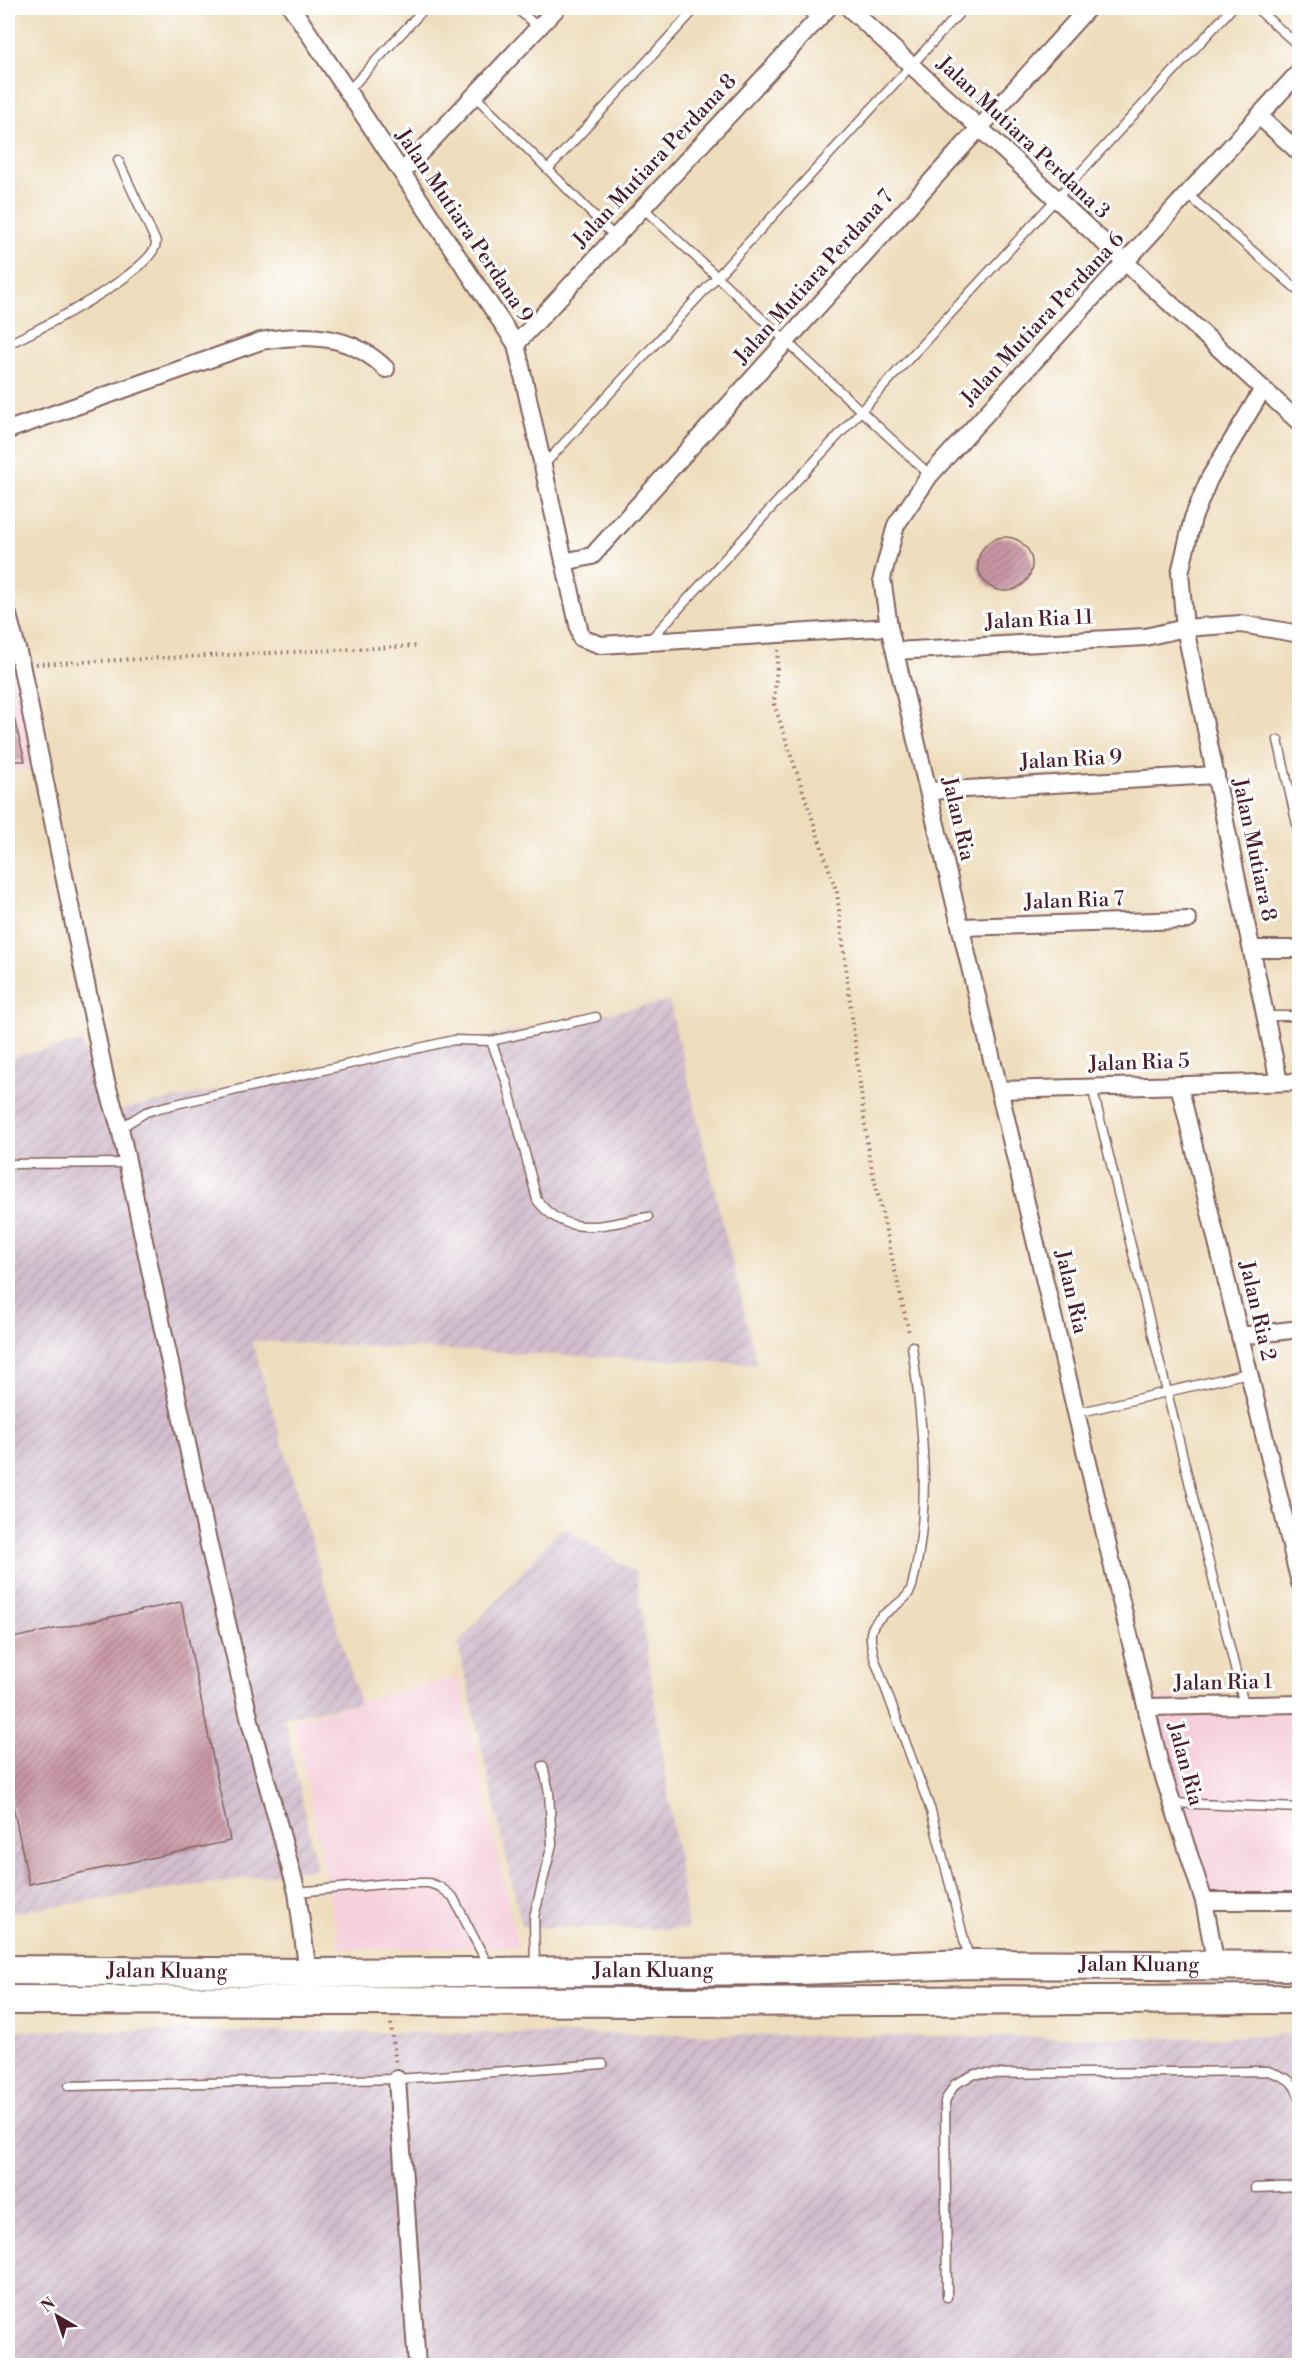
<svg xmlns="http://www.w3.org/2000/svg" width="1307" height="2373" font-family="'Libre Bodoni',serif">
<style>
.built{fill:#f5cfdc}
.industrial{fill:url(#industrial-furrows)}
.building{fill:url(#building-hatch)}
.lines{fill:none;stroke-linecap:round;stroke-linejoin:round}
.service-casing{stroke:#83625e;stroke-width:11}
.minor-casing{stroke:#83625e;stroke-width:20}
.trunk-casing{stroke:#83625e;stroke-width:32}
.path{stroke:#83625e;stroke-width:4;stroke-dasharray:1.5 4.5;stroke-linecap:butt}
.service{stroke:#fff;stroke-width:8}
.minor{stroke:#fff;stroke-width:16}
.trunk{stroke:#fff;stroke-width:28}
.labels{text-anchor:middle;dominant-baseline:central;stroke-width:6;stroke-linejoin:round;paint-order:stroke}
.street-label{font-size:21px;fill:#4a1f2b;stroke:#fff}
</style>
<defs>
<pattern id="industrial-furrows" width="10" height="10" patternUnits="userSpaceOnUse" patternTransform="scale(1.5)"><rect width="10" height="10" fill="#d1bdcc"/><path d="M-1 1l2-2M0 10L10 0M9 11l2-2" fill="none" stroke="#b5a2af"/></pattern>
<pattern id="building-hatch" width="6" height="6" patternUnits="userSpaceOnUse" patternTransform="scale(1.5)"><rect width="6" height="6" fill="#c896a4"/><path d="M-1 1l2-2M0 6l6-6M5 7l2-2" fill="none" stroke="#a47a86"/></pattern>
</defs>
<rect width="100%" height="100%" fill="#fff"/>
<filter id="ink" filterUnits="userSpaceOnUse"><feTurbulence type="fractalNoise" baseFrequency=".0167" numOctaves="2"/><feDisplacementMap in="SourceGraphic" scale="12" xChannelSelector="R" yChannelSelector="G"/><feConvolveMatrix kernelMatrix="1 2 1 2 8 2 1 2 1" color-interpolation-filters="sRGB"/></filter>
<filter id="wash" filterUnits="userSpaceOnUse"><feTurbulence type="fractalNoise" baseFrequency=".008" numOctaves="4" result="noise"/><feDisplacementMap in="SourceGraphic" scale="24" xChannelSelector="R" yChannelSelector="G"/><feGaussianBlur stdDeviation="1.35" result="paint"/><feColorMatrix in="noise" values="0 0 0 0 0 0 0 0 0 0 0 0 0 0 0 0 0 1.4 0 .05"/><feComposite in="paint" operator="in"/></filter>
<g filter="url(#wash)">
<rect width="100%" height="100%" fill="#eeddbc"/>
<g class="built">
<path d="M 8,648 L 38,770 L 8,771 Z"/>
<path d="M 459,1676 L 518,1947 L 340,1949 L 294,1720 Z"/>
<path d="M 1299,1696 L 1299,1907 L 1198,1908 L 1137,1699 Z"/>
</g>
<g class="industrial">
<path d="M 669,1001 L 757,1364 L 252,1341 L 360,1703 L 284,1717 L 317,1868 L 8,1913 L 8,1845 L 10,1851 L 8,1840 L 8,1058 L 82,1042 L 103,1113 Z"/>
<path d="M 562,1527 L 636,1573 L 688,1929 L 522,1927 L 458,1644 Z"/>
<path d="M 8,2030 L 1209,2038 L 1299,2034 L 1299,2365 L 8,2365 Z"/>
</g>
<g id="blocks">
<g class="building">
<circle cx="1005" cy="564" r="27"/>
<path d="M 8,695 L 25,761 L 8,761 Z"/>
<path d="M 181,1602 L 230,1841 L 29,1884 L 8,1781 L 8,1639 Z"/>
</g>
</g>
</g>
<g filter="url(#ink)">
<use href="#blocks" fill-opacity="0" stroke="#83625e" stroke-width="1.5"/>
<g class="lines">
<defs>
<g id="service">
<path d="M 516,8 L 538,27"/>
<path d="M 803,8 L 817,19"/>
<path d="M 1256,8 L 1300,47"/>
<path d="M 347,92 L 425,8"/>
<path d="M 474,95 L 615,237"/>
<path d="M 548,169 L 696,8"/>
<path d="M 1187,194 L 1300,292"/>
<path d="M 642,207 L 930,475"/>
<path d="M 8,344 C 34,332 157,270 156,242 L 118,160"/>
<path d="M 543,466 L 964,8"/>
<path d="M 649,641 L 1232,8"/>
<path d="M 1278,740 L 1300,838"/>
<path d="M 1265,1016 L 1300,1016"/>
<path d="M 491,1041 L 596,1017"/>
<path d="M 1092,1087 L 1244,1705"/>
<path d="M 120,1128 L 146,1112 L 163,1107 L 454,1040 L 491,1041 L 507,1083 L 537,1200 C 567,1240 605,1224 648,1217"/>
<path d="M 8,1164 L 127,1163"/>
<path d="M 912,1346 C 923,1425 932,1508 912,1586 C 907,1606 874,1612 871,1633 C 870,1641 873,1652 875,1660 L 931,1811 L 969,1959"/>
<path d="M 1077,1413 L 1248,1373"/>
<path d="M 1171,1803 L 1300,1808"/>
<path d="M 297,1892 L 393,1883 L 429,1883 L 440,1887 L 453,1897 L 489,1967"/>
<path d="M 535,1968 L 534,1917 L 552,1844 L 549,1792 L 543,1766"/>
<path d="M 69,2086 L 397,2079 L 603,2064"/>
<path d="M 1255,2188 L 1300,2186"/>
<path d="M 947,2297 L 945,2101 L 955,2084 L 975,2074 L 1268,2071 C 1286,2077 1295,2080 1300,2100"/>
</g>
<g id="minor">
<path d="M 292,8 L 516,344 L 581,638 L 601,645 L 889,627"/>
<path d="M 849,8 L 1300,423"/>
<path d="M 1259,116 L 1300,153"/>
<path d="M 402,172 L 557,8"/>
<path d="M 516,344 L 828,8"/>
<path d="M 1263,389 L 1209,479 L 1193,518 L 1180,573 L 1185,628 L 1279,1082"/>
<path d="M 8,430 L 261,341 C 307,333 351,334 386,369"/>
<path d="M 564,562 L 592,556 L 1088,8"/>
<path d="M 8,615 L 21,664 L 106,1082 L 120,1128 L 207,1537 L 251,1725 L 297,1892 L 308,1973"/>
<path d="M 895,651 L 1145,637 L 1185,628 L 1241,624 L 1300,634"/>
<path d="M 929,791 L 1216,775"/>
<path d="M 961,927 L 1188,920"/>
<path d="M 1252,949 L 1300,949"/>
<path d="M 1179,1085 L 1300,1583"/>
<path d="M 1000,1090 L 1300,1082"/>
<path d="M 1240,1336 L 1300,1329"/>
<path d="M 1147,1707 L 1300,1704"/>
<path d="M 1204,1901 L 1300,1901"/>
<path d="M 1216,1965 L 1204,1901 L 1160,1765 L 889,627 L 882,578 L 896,525 L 930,475 L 1300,71"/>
<path d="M 397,2079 L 417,2366"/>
</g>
<g id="trunk">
<path id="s1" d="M 8,1970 L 308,1973 L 798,1970 L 970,1964 L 1300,1966"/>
<path d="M 8,2000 L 678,2002 L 1300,1999"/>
</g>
</defs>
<use href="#service" class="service-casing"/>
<use href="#minor" class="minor-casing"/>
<use href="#trunk" class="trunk-casing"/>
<g class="path">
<path d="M 778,650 L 774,704 L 837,893 L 868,1151 L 909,1333"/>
<path d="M 36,664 L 419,646"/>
<path d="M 391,2024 L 396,2065"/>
</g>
<use href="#service" class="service"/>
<use href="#minor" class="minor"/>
<use href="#trunk" class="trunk"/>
</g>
</g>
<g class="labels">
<g class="street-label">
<text transform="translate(1023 138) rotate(43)">Jalan Mutiara Perdana 3</text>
<text transform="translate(655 161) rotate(-47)">Jalan Mutiara Perdana 8</text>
<text transform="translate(464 226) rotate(56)">Jalan Mutiara Perdana 9</text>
<text transform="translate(814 277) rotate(-48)">Jalan Mutiara Perdana 7</text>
<text transform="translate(1043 319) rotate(-47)">Jalan Mutiara Perdana 6</text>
<text transform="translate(1039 620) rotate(-3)">Jalan Ria 11</text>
<text transform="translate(1071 760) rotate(-3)">Jalan Ria 9</text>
<text transform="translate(958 819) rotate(77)">Jalan Ria</text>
<text transform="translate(1254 850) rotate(78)">Jalan Mutiara 8</text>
<text transform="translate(1074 901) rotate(-2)">Jalan Ria 7</text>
<text transform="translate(1139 1063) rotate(-2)">Jalan Ria 5</text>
<text transform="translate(1071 1292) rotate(77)">Jalan Ria</text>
<text transform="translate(1257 1311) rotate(77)">Jalan Ria 2</text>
<text transform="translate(1223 1683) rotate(-1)">Jalan Ria 1</text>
<text transform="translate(1185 1764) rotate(75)">Jalan Ria</text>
<text stroke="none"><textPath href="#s1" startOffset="1131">Jalan Kluang</textPath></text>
<text stroke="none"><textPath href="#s1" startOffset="645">Jalan Kluang</textPath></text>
<text stroke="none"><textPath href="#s1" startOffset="159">Jalan Kluang</textPath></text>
</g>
</g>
<rect width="1307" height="2373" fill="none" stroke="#fff" stroke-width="30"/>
<g transform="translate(57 2316) rotate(321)" stroke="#ffffff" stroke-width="4.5" paint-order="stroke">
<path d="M0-4.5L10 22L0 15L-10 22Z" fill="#4a1f2b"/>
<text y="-9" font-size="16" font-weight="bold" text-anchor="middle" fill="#4a1f2b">N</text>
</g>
</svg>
